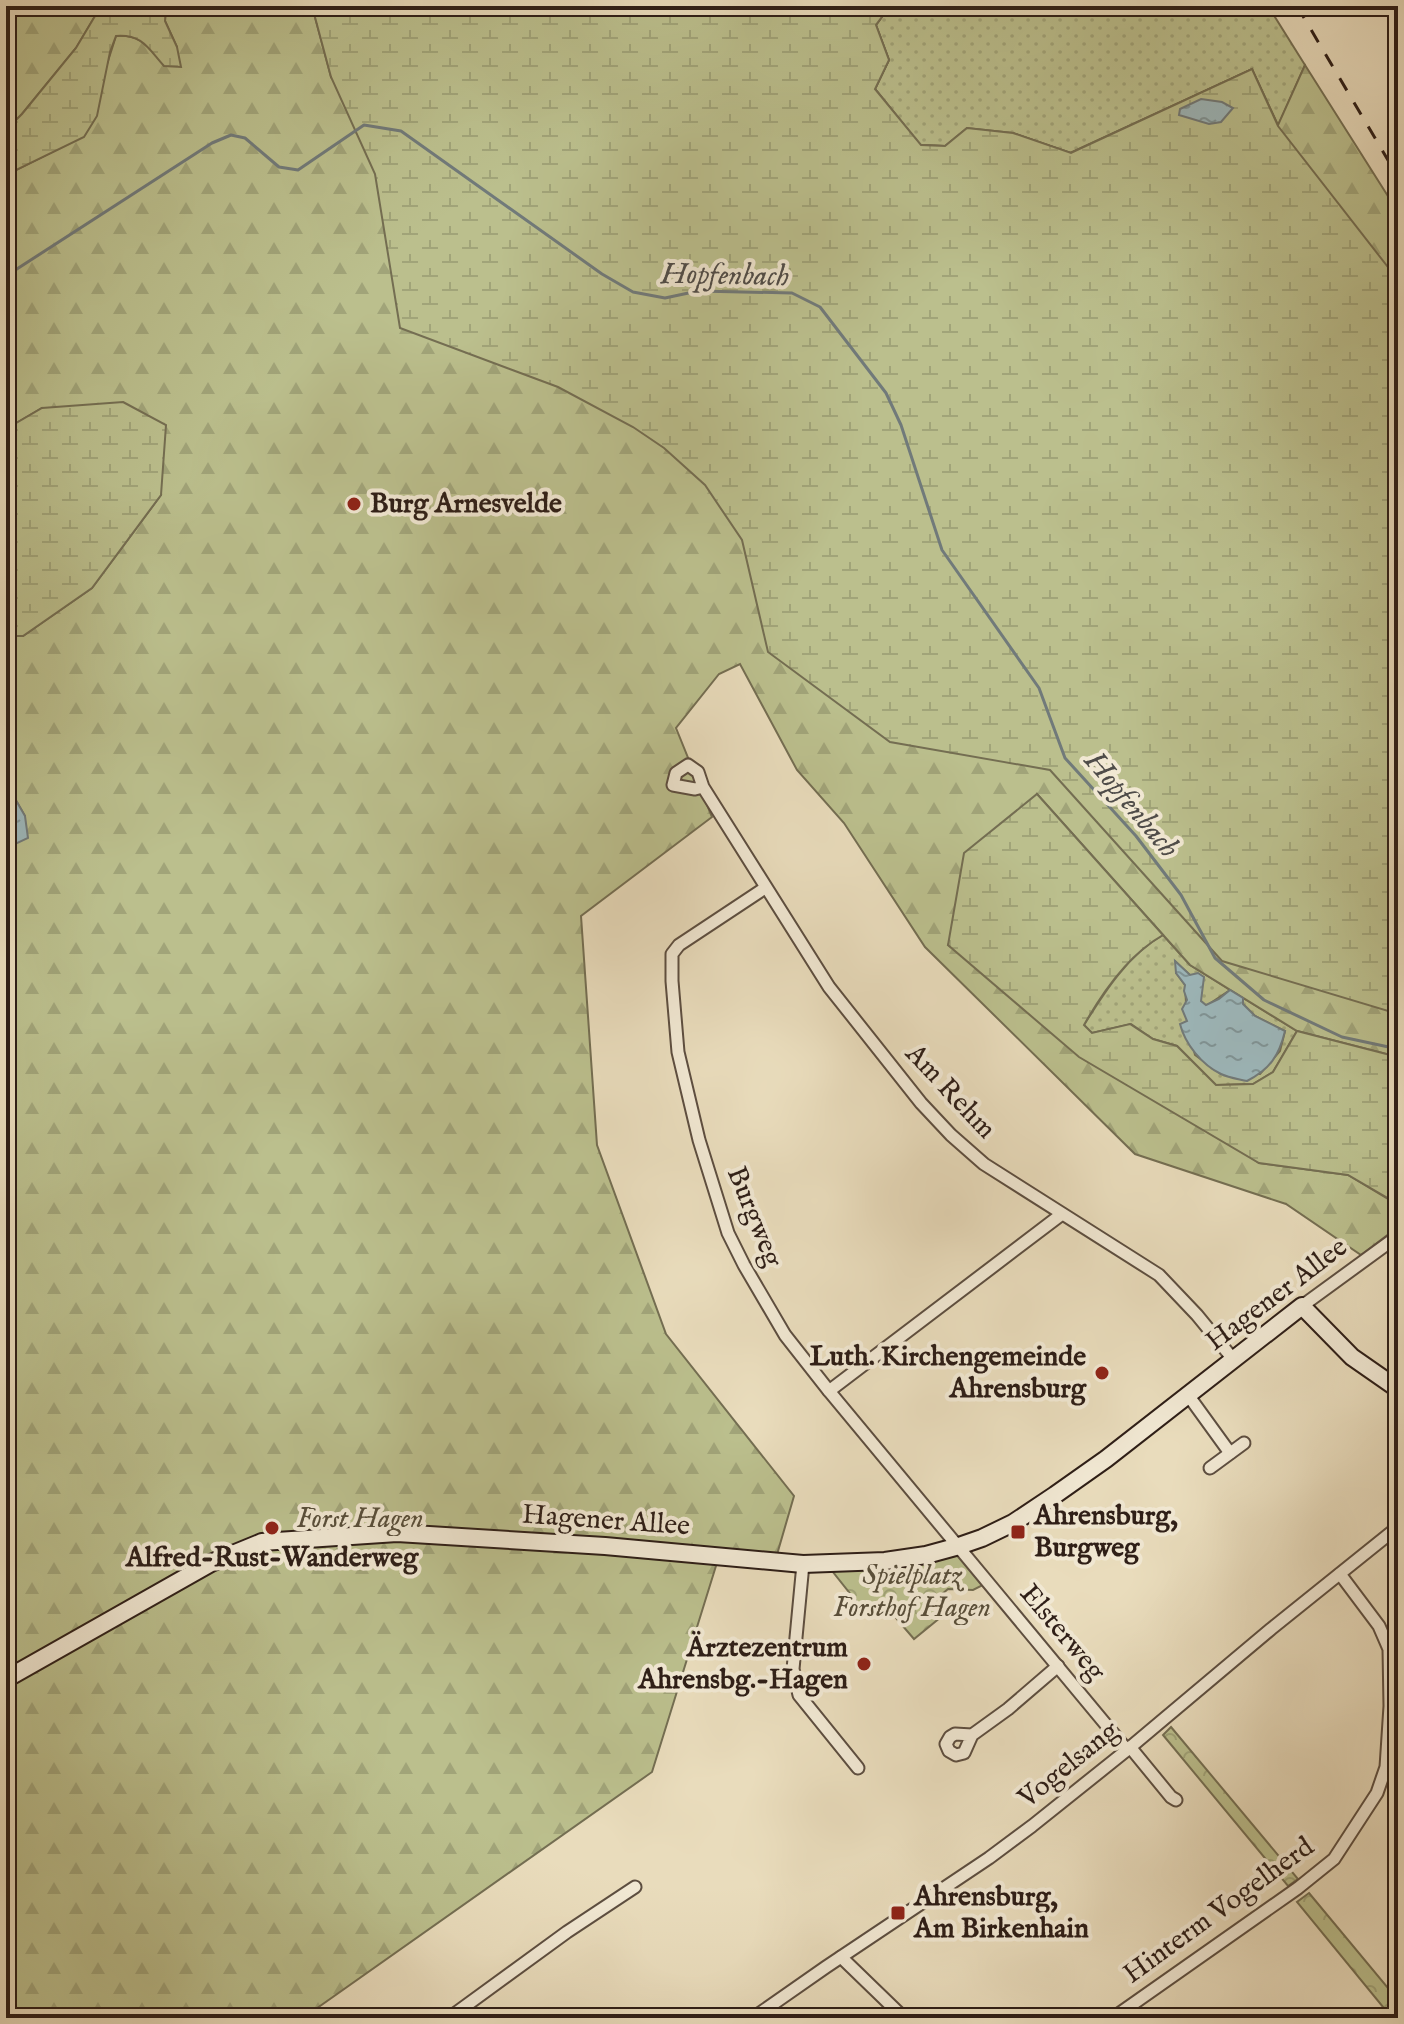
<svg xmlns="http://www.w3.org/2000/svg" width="1404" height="2024" font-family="'IM FELL English',serif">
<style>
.grass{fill:url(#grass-dots);stroke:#746e52;stroke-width:2}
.forest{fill:url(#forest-firs);stroke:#746e52;stroke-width:2}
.wetland{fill:url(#wetland-marsh);stroke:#746e52;stroke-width:2}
.park{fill:url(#park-crowns);stroke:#746e52;stroke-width:2}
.water{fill:url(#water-ripples);stroke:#717a7a;stroke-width:2}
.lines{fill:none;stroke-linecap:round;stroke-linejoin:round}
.stream{stroke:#717a7a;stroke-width:3}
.street-casing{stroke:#5d4e40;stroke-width:15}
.secondary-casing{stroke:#2e1e17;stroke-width:20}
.street{stroke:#f1e8d3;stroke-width:11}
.secondary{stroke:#f1e8d3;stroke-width:16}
.rail{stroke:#2e1e17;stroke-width:3;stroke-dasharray:14 14;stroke-linecap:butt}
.poi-dot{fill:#8f2418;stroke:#f1e8d3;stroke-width:3}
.labels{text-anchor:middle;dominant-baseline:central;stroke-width:8;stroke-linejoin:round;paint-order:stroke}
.poi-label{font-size:28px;font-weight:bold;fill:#2e1e17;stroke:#f1e8d3;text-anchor:start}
.street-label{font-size:28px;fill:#2e1e17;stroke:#f1e8d3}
.park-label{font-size:28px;font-style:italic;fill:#584e3a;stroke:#f1e8d3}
.water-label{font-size:30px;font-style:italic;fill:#4f4c49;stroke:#f1e8d3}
</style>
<defs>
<pattern id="grass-dots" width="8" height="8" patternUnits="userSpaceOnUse" patternTransform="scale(2)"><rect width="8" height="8" fill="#bbbf8d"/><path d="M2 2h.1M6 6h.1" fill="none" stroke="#a1a479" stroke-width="1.8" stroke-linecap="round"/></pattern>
<pattern id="forest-firs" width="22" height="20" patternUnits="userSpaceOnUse" patternTransform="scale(2)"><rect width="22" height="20" fill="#bbbf8d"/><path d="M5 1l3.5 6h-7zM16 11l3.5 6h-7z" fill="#a1a479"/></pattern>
<pattern id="wetland-marsh" width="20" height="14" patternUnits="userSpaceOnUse" patternTransform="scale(2)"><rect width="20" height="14" fill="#bbbf8d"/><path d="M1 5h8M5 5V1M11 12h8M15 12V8" fill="none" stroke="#a1a479"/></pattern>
<pattern id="park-crowns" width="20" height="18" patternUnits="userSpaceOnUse" patternTransform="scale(2)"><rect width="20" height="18" fill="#bbbf8d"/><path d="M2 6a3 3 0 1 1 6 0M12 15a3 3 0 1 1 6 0" fill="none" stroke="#a1a479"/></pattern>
<pattern id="water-ripples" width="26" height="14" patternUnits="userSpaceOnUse" patternTransform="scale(2)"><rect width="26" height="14" fill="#9db8bc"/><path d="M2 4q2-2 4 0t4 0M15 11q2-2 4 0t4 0" fill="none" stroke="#809598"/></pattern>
</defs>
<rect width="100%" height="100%" fill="#e9dcbc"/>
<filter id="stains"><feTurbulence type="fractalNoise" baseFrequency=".0025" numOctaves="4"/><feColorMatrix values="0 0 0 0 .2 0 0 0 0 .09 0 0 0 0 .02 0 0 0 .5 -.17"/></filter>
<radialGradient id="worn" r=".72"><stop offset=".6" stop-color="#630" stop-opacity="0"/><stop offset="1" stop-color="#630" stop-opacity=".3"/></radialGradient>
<g class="grass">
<path d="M 890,6 L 1268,6 L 1305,65 L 1278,126 L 1252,69 L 1071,153 L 1013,133 L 945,146 L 920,145 L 875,89 L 889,60 L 876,25 Z"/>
<path d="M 1163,935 L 1190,965 L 1230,990 L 1206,1006 L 1201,1001 L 1190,975 L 1176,962 L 1176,973 L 1185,985 L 1187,1021 L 1195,1055 L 1221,1074 L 1260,1074 L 1280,1051 L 1285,1031 L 1255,1016 L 1243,1004 L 1243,998 L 1297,1031 L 1273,1072 L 1253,1084 L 1216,1085 L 1177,1046 L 1153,1039 L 1131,1024 L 1092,1033 L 1084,1025 C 1105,991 1128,955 1163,935 Z"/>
</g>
<g class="forest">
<path d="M 6,6 L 101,6 L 76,48 L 22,114 L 6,130 Z"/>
<path d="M 166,6 L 312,6 L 331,77 L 479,6 L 890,6 L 876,25 L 889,60 L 875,89 L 920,145 L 945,146 L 967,128 L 1013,133 L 1070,153 L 1252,69 L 1278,125 L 1305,65 L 1398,212 L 1398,1057 L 1297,1031 L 1190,965 L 1037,794 L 948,945 L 1259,1163 L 1348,1175 L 1398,1205 L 1398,1227 L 1361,1255 L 1286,1204 L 1135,1154 L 925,947 L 844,823 L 797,770 L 740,664 L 719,674 L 676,728 L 712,817 L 581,916 L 597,1145 L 666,1334 L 794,1496 L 776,1558 L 720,1553 L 652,1772 L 303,2018 L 6,2018 L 6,844 L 11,846 L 25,816 L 6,783 L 6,636 L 23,636 L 92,588 L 161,495 L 42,408 L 6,429 L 6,175 L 84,136 L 116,36 C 142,34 148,47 164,65 L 177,47 L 165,21 Z"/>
</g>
<g class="wetland">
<path d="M 101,6 L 166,6 L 165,21 L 177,47 L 181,67 L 164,66 C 148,48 142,34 116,36 L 110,52 L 97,116 L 84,137 L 6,175 L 6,130 L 22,114 L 76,48 Z"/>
<path d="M 312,6 L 890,6 L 876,25 L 889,60 L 875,89 L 921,145 L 945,146 L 967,128 L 1013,133 L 1071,153 L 1252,69 L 1278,126 L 1398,280 L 1398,1014 L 1222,961 L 1050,770 L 890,742 L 768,652 L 742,540 L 705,485 L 664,448 L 633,427 L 558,387 L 400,328 L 375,174 L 331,77 Z"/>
<path d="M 123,402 L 166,425 L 161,495 L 92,588 L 23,636 L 6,636 L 6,429 L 42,408 Z"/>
<path d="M 1037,794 L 1163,935 C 1129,954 1103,991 1084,1025 L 1092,1033 L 1130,1024 L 1153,1039 L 1177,1046 L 1216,1085 L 1253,1084 L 1273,1072 L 1297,1031 L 1398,1057 L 1398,1204 L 1348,1175 L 1259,1163 L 1079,1057 L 948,945 L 964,853 Z"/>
</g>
<g class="park">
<path d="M 956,1552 L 983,1585 L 973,1590 L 948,1589 L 941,1595 L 941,1617 L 914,1639 L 884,1604 L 868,1616 L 829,1567 Z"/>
<path d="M 1171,1727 L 1298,1879 L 1288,1886 L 1163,1735 Z"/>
<path d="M 1309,1893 L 1398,2000 L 1398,2018 L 1392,2018 L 1297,1902 Z"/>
</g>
<g class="water">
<path d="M 1201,99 L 1222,102 L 1233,108 L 1221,122 L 1209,124 L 1179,115 L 1180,109 Z"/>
<path d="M 6,783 L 25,816 L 28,838 L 11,846 L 6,844 Z"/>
<path d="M 1175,961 L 1190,975 L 1198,973 L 1204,977 L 1201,1001 L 1206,1005 L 1219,999 L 1230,990 L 1243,998 L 1243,1004 L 1255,1016 L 1285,1031 C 1279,1056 1270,1069 1247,1081 C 1239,1079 1229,1078 1221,1074 C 1202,1065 1185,1044 1180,1024 L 1187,1021 L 1182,1009 L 1187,1000 L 1184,991 L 1185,985 L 1176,973 Z"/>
</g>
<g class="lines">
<g class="stream">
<path d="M 6,276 L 212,143 L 231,135 L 245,138 L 279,167 L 298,170 L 364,125 L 401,131 L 602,274 L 633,292 L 665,298 L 698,291 L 792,293 L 820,307 L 886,393 L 901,425 L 942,550 L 1039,688 L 1065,758 L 1136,836 L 1181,895 L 1215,958 L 1264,1000 L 1342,1037 L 1398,1049"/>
<path d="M 1383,2018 L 1398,2009"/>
</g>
<defs>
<g id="street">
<path d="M 703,787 L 695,789 L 673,785 L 676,773 L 688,765 L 698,772 L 703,787 L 829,987 L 921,1103 L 951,1135 L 984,1164 L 1159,1275 L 1197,1315 L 1233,1359"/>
<path d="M 765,888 L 679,945 L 672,954 L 672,981 L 678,1052 L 699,1140 L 728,1233 L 744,1265 L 785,1335 L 829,1391 L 1127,1750"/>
<path d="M 1302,1306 L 1398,1236"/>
<path d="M 829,1391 L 1062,1214"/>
<path d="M 1188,1395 L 1230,1453"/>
<path d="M 1210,1468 L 1244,1443"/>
<path d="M 803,1564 L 793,1669 L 799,1695 L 858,1768"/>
<path d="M 972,1735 L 964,1753 L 956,1755 L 949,1751 L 946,1744 L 950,1737 L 955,1734 L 972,1735 L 1008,1709 L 1058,1666"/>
<path d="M 1130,1747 L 1171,1797 L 1176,1800"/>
<path d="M 841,1957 L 904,2018"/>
<path d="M 449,2018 L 567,1932 L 635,1887"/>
<path d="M 753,2018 L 826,1967 L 989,1858 L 1032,1826 L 1127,1750 L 1271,1629 L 1398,1527"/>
<path d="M 1113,2018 L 1298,1888 L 1334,1859 L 1377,1793 L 1386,1767 L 1390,1706 L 1389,1649 L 1379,1626 L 1340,1574"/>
</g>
<path id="secondary" d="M 6,1679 L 211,1563 L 262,1542 L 397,1533 L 605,1546 L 803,1564 L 885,1561 L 926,1555 L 959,1546 L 982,1538 L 1013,1523 L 1055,1495 L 1106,1459 L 1302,1306 L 1352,1357 L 1398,1389"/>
</defs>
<use href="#street" class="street-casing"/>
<use href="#secondary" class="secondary-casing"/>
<use href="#street" class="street"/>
<use href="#secondary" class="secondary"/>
<path class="rail" d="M 1297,6 L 1398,177"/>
</g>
<g class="poi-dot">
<circle cx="354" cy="504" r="8"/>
<circle cx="1102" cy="1373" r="8"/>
<circle cx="272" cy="1528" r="8"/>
<rect x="1010" y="1524" width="16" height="16" rx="4"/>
<circle cx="864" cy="1664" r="8"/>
<rect x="890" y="1905" width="16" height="16" rx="4"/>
</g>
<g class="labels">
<g class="poi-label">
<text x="370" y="504">Burg Arnesvelde</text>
<text x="1086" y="1357" text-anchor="end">Luth. Kirchengemeinde<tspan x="1086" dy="32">Ahrensburg</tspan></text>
<text x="1034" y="1516">Ahrensburg,<tspan x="1034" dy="32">Burgweg</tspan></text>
<text x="272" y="1558" text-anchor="middle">Alfred-Rust-Wanderweg</text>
<text x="848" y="1648" text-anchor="end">Ärztezentrum<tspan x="848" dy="32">Ahrensbg.-Hagen</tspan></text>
<text x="914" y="1897">Ahrensburg,<tspan x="914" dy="32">Am Birkenhain</tspan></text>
</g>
<g class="street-label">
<text transform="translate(950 1092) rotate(47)">Am Rehm</text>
<text transform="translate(754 1217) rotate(68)">Burgweg</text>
<text transform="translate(1277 1295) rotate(-37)">Hagener Allee</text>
<text transform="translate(606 1521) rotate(4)">Hagener Allee</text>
<text transform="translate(1062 1633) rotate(50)">Elsterweg</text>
<text transform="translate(1069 1765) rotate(-39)">Vogelsang</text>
<text transform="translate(1219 1911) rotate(-36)">Hinterm Vogelherd</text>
</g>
<g class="park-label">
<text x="360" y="1519">Forst Hagen</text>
<text x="912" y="1576">Spielplatz<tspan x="912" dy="32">Forsthof Hagen</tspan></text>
</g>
<g class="water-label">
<text transform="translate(725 276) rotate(1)">Hopfenbach</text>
<text transform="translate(1131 805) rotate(50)">Hopfenbach</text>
</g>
</g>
<rect width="1404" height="2024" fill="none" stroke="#e9dcbc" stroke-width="32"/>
<rect x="8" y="8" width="1388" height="2008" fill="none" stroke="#2e1e17" stroke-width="4"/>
<rect x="16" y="16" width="1372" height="1992" fill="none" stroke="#2e1e17" stroke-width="2"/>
<rect width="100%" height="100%" filter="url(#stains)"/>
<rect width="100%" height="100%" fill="url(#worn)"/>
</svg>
